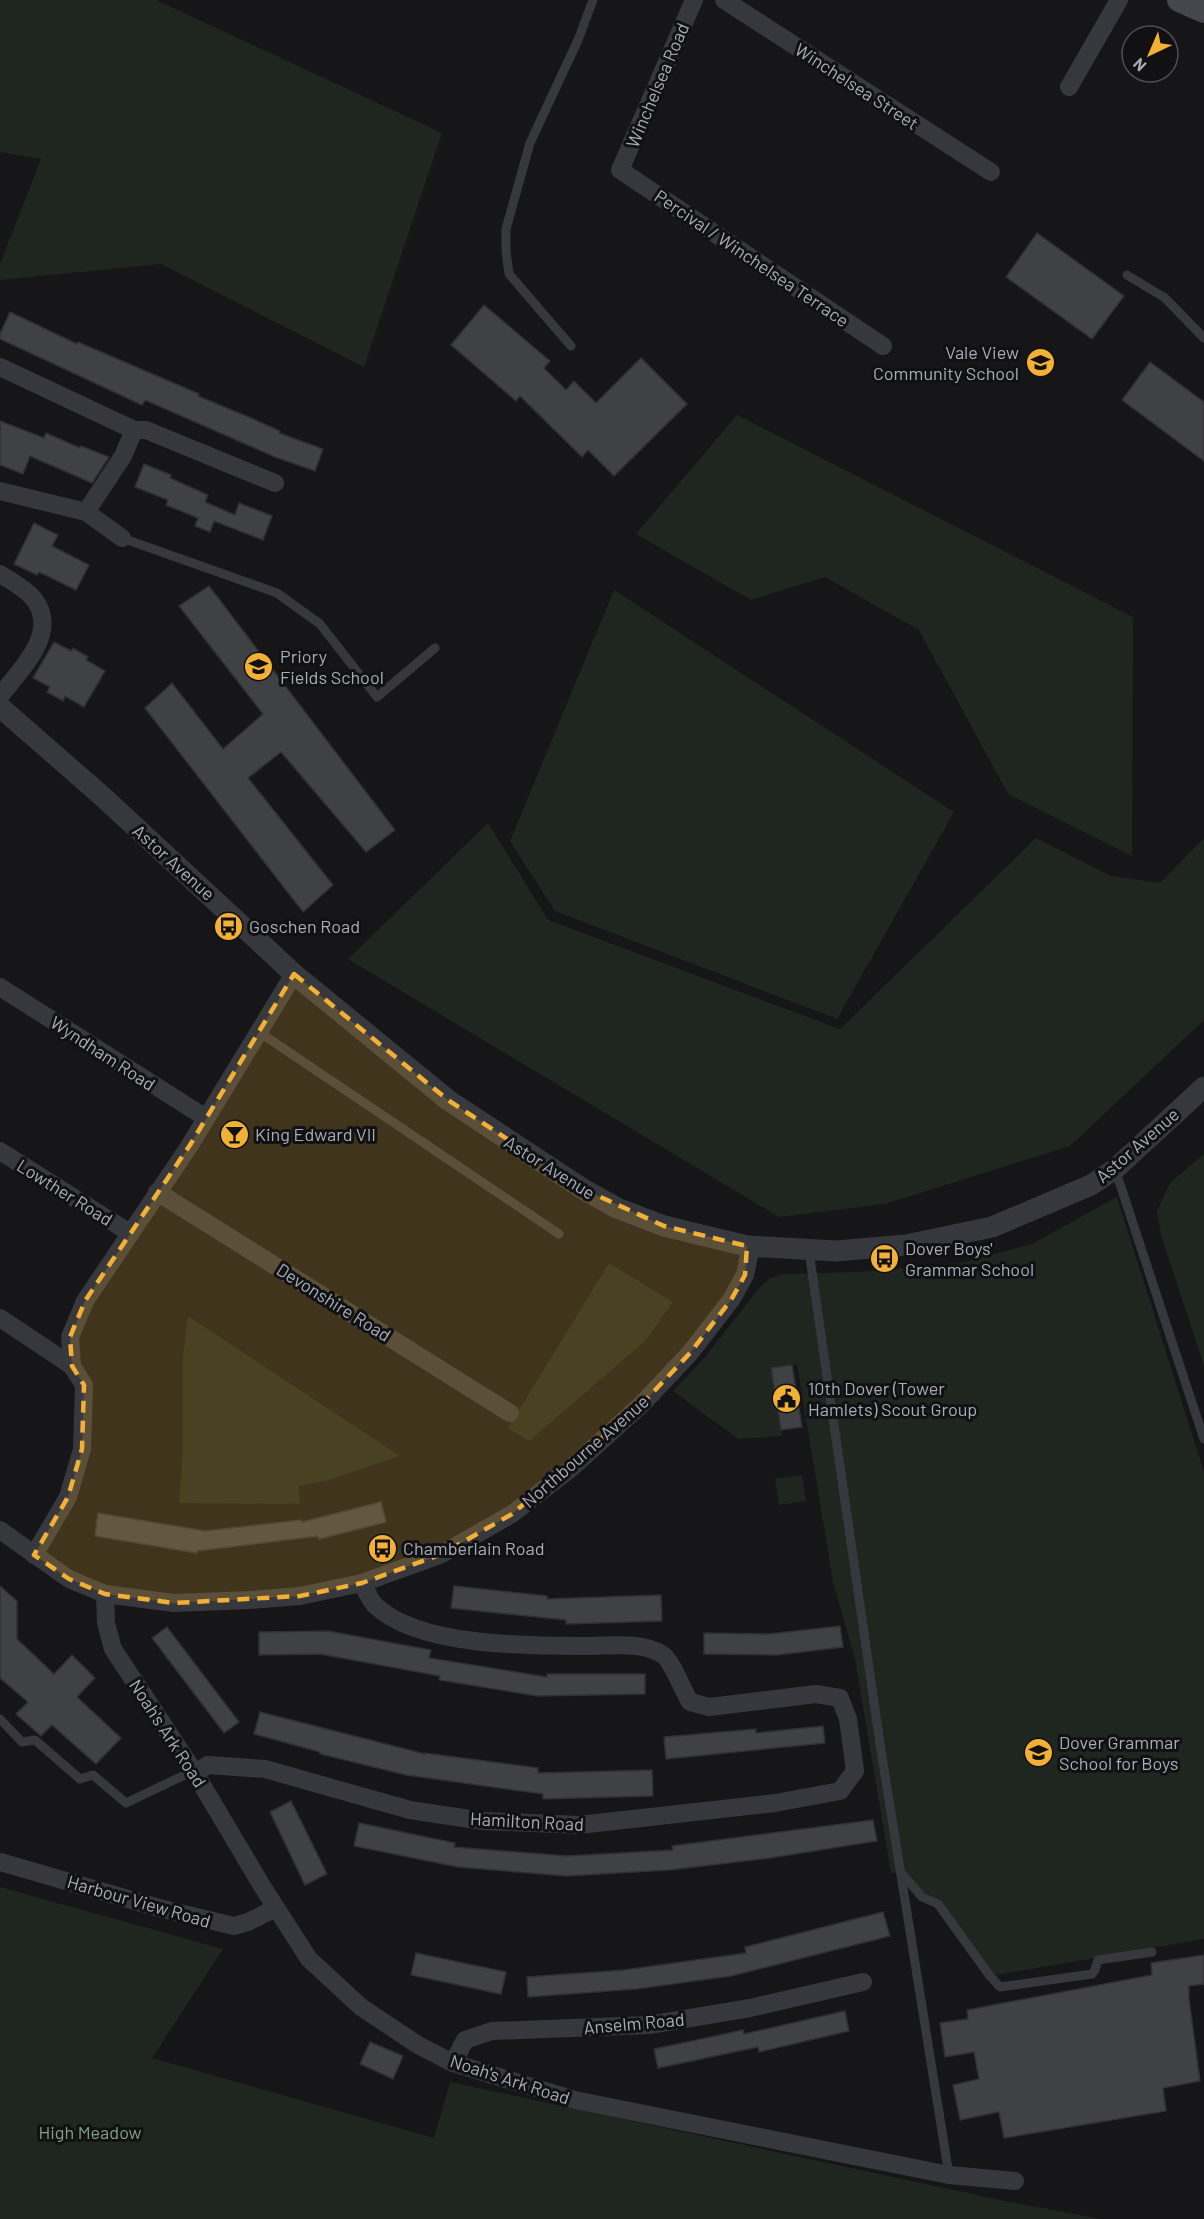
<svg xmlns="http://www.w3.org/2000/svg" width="1204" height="2219" font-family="Barlow,sans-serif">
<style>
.green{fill:#1e261f}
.building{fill:#404145;stroke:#303034;stroke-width:1.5}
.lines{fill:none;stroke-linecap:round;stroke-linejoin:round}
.service{stroke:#37383d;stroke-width:9}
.minor{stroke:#37383d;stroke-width:18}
.tertiary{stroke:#37383d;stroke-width:21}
.secondary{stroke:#45474d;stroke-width:24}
.marked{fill:#f2b134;fill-opacity:0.2;stroke:#f2b134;stroke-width:4.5;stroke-dasharray:12 8;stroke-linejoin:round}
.labels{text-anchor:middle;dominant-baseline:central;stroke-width:6;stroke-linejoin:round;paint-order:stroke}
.street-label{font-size:18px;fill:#a8adb8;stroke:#111113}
.poi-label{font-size:18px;fill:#a8adb8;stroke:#111113;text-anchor:start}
.park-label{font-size:18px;fill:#7fa381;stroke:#111113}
</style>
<rect width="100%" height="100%" fill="#161618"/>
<g class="green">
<path d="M 0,0 L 156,0 L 442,133 L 364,367 L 161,264 L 0,280 L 0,264 L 41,159 L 0,152 Z"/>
<path d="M 737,415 L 1133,617 L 1132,856 L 1008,794 L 919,630 L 825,577 L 751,600 L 636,534 Z"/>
<path d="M 614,590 L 954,812 L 837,1019 L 555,911 L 510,841 Z"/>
<path d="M 488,823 L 548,920 L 840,1029 L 1036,838 L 1111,876 L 1160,883 L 1204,838 L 1204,1020 L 1070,1146 L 885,1204 L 779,1217 L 348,959 Z"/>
<path d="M 1204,1154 L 1204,1366 L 1161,1235 L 1157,1211 L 1170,1183 Z"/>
<path d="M 1117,1197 L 1204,1472 L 1204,1939 L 990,1976 L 938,1904 L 901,1873 L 891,1873 L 855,1659 L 833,1582 L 797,1364 L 771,1369 L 782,1436 L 738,1439 L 673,1391 L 705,1357 L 760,1287 L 769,1279 L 783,1274 L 858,1272 L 960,1263 L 1032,1244 Z"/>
<path d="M 609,1263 L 673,1302 L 645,1341 L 529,1441 L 508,1428 Z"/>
<path d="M 188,1316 L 400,1456 L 326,1481 L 299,1486 L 300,1504 L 179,1503 L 183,1450 L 183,1357 Z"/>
<path d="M 802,1475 L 806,1501 L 779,1505 L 775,1479 Z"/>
<path d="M 0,1887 L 223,1949 L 152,2058 L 434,2138 L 450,2082 L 1005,2201 L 1101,2219 L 0,2219 Z"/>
</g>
<g class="building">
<path d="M 1037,233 L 1124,296 L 1092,339 L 1006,277 Z"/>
<path d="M 484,305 L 550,361 L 544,368 L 566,390 L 574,381 L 596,403 L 641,358 L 687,404 L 614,476 L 588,450 L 582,457 L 520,396 L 516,401 L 451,345 Z"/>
<path d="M 10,312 L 77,344 L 78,342 L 106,354 L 199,394 L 198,396 L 251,418 L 280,431 L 279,433 L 323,449 L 315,471 L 275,457 L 145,400 L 142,405 L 0,339 L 0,334 Z"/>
<path d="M 1150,362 L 1204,402 L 1204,461 L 1122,400 Z"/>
<path d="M 0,421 L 44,438 L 46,433 L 80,448 L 81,446 L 109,457 L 92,483 L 30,456 L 23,474 L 0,465 Z"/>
<path d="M 144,464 L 171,475 L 170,478 L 208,495 L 205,502 L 235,515 L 239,503 L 272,516 L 263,540 L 214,521 L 210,532 L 195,526 L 198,518 L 166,505 L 168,500 L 135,487 Z"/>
<path d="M 34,523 L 58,535 L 52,546 L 89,565 L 76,590 L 39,572 L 37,575 L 14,564 Z"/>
<path d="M 209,586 L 395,830 L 366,852 L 281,752 L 248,778 L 333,885 L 303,912 L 145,708 L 172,683 L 223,749 L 263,714 L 179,606 Z"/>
<path d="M 54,642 L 71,651 L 73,648 L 88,657 L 86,660 L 105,671 L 84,707 L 65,696 L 63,701 L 47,692 L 50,687 L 33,678 Z"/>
<path d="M 792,1365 L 802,1427 L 781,1430 L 771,1368 Z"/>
<path d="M 381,1502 L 386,1522 L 319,1539 L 318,1536 L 197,1551 L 197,1553 L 95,1536 L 98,1513 L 205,1531 L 301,1520 L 302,1522 Z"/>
<path d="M 0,1586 L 17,1601 L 17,1639 L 54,1674 L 72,1655 L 95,1678 L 77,1697 L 121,1738 L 96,1764 L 52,1725 L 41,1736 L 16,1714 L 28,1702 L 0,1678 Z"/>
<path d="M 454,1586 L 547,1596 L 547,1599 L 661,1595 L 662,1621 L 566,1624 L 566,1620 L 451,1608 Z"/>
<path d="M 840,1626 L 843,1647 L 777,1655 L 704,1654 L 704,1633 L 769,1634 Z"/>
<path d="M 167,1627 L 239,1722 L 224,1733 L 152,1638 Z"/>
<path d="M 328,1631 L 431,1650 L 429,1658 L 547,1677 L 547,1674 L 645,1674 L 645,1694 L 537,1696 L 439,1680 L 440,1676 L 320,1654 L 259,1655 L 259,1632 Z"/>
<path d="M 260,1712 L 425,1754 L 425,1753 L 538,1768 L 538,1773 L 652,1770 L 653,1796 L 543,1799 L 543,1794 L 406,1775 L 320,1754 L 320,1752 L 254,1734 Z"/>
<path d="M 823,1726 L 825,1743 L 666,1759 L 664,1737 L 756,1729 L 756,1733 Z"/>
<path d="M 291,1801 L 327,1874 L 305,1885 L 270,1812 Z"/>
<path d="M 873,1820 L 877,1841 L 770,1858 L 669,1870 L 567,1876 L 458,1867 L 354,1846 L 359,1823 L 455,1843 L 454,1847 L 567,1856 L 673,1850 L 672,1846 Z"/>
<path d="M 883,1912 L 890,1936 L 731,1976 L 636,1989 L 528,1997 L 527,1977 L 624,1970 L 746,1953 L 745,1947 Z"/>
<path d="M 416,1953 L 506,1972 L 501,1994 L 411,1975 Z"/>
<path d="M 1204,1955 L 1204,1984 L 1189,1986 L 1189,1999 L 1200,2081 L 1163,2088 L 1166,2111 L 1004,2138 L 999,2112 L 960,2120 L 953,2085 L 979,2079 L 974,2052 L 945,2057 L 940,2023 L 968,2019 L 967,2010 L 1152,1975 L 1151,1963 Z"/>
<path d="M 845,2011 L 849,2031 L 759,2052 L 758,2047 L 658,2068 L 654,2049 L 743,2030 L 744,2034 Z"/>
<path d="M 370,2042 L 403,2056 L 393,2079 L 360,2064 Z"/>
</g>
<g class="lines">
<g class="service">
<path d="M 1127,275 L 1165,298 L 1204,338"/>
<path d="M 571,346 L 509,274 L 506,251 L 506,229 L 530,143 L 578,40 L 593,0"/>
<path d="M 122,538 L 277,593 L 320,624 L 377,697 L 435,648"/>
<path d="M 259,1032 L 559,1234"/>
<path d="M 1115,1169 L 1204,1439"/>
<path d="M 809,1251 L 880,1744 L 949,2175"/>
<path d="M 0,1719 L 22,1742 L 35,1740 L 80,1779 L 93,1775 L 126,1803 L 193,1771"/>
<path d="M 903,1875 L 922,1897 L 938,1904 L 990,1976 L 1000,1987 L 1092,1974 L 1095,1970 L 1098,1960 L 1152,1952"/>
</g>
<g class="minor">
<path d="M 694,0 L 620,170 L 883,346"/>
<path d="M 724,0 L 991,172"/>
<path d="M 1069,87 L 1119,0"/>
<path d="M 0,367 L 134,430 L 123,456 L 86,512"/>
<path d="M 134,430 L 146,430 L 275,483"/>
<path d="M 0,491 L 86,512 L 122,538"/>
<path d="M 0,574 C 11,581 25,588 34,599 C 60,633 20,670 0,696"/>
<path d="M 0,987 L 206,1118"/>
<path d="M 0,1151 L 130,1233"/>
<path d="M 157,1192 L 510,1413"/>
<path d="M 0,1318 L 72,1366"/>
<path d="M 0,1530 L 69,1579 L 105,1594 L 174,1603 L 250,1600 L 300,1596 L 362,1583 L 442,1554 L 512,1514 L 569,1470 L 642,1404 L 690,1353 L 731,1300 L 745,1275 L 749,1256 L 747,1246"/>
<path d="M 34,1555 L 68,1497 L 82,1449 L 84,1385 L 72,1366 L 70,1337 L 85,1301 L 190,1145 L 294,974"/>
<path d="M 105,1594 L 106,1623 L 113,1649 L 195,1773 L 262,1886 L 309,1959 L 361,2007 L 418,2045 L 453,2063 L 575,2100 L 949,2175 L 1015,2181"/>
<path d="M 195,1773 L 208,1765 L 265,1769 L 410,1810 L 483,1821 L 579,1825 L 775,1803 L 840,1791 L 855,1771 L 848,1719 L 840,1698 L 816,1694 L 709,1707 L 690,1702 C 683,1691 672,1661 663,1655 C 642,1641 611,1646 587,1646 C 531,1646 419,1647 376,1606 C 370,1601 366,1590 362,1583"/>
<path d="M 0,1862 L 159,1908 L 234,1926 L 248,1922 L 276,1908"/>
<path d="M 453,2063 L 465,2040 L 492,2031 L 649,2025 L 750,2008 L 863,1982"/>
</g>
<path class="tertiary" d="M 0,707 L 102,796 L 294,974 L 448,1100 L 583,1189 L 617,1208 L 664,1226 L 747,1246 L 836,1251 L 906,1245 L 992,1227 L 1091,1185 L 1115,1169 L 1204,1087"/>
<path class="secondary" d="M 1179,0 L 1204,11"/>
</g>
<path class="marked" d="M 294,974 L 448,1100 L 583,1189 L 664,1226 L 747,1246 L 745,1275 L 731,1300 L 690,1353 L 642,1404 L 512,1514 L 442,1554 L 362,1583 L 300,1596 L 174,1603 L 105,1594 L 69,1579 L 34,1555 L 68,1497 L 82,1449 L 84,1385 L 72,1366 L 70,1337 L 85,1301 L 190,1145 Z"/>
<defs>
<symbol id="school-disc" viewBox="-11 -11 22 22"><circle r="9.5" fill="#f2b134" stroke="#111113"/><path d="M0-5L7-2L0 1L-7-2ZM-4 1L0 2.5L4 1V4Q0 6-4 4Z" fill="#111"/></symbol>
<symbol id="bus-disc" viewBox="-11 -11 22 22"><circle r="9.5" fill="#f2b134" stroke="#111113"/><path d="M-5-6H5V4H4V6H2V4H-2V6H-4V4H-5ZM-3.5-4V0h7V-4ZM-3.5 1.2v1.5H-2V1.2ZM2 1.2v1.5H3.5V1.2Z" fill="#111"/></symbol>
<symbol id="bar-disc" viewBox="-11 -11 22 22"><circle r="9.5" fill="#f2b134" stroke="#111113"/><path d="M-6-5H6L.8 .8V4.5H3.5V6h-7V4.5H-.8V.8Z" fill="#111"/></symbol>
<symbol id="civic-disc" viewBox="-11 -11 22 22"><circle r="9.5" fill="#f2b134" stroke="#111113"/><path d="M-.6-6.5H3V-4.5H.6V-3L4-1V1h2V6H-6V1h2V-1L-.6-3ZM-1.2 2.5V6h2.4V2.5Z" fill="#111"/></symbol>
</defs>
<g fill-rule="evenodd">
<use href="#school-disc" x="1024" y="346" width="33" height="33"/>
<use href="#school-disc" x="242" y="650" width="33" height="33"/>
<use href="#bus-disc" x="212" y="910" width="33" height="33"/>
<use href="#bar-disc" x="218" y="1118" width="33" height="33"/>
<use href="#bus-disc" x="868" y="1242" width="33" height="33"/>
<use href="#civic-disc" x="770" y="1382" width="33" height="33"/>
<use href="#bus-disc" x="366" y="1532" width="33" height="33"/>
<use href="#school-disc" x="1022" y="1736" width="33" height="33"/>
</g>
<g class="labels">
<g class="street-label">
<text transform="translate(657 85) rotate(-67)">Winchelsea Road</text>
<text transform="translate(857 86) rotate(33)">Winchelsea Street</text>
<text transform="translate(752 258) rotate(34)">Percival / Winchelsea Terrace</text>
<text transform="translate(174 862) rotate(42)">Astor Avenue</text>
<text transform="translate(103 1053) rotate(33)">Wyndham Road</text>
<text transform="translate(1137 1145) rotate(-41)">Astor Avenue</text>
<text transform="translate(550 1167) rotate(32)">Astor Avenue</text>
<text transform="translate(65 1192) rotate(32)">Lowther Road</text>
<text transform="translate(334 1302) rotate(32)">Devonshire Road</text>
<text transform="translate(585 1451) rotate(-41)">Northbourne Avenue</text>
<text transform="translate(168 1733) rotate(57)">Noah's Ark Road</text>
<text transform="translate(527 1821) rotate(3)">Hamilton Road</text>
<text transform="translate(139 1901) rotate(16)">Harbour View Road</text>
<text transform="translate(634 2023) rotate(-5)">Anselm Road</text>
<text transform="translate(510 2079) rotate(18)">Noah's Ark Road</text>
</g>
<g class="poi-label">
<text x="1019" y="352" text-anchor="end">Vale View<tspan x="1019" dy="21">Community School</tspan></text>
<text x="280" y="656">Priory<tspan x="280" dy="21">Fields School</tspan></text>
<text x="249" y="926">Goschen Road</text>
<text x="255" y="1134">King Edward VII</text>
<text x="905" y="1248">Dover Boys'<tspan x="905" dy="21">Grammar School</tspan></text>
<text x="808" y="1388">10th Dover (Tower<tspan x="808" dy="21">Hamlets) Scout Group</tspan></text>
<text x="403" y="1548">Chamberlain Road</text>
<text x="1059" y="1742">Dover Grammar<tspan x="1059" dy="21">School for Boys</tspan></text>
</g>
<g class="park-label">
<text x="90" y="2132">High Meadow</text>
</g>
</g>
<g transform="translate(1150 54) rotate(224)"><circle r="28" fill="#111113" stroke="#4d4f55" stroke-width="1.5"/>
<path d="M0-4.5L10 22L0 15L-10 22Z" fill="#f2b134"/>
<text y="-9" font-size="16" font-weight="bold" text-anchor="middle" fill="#a8adb8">N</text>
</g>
</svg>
